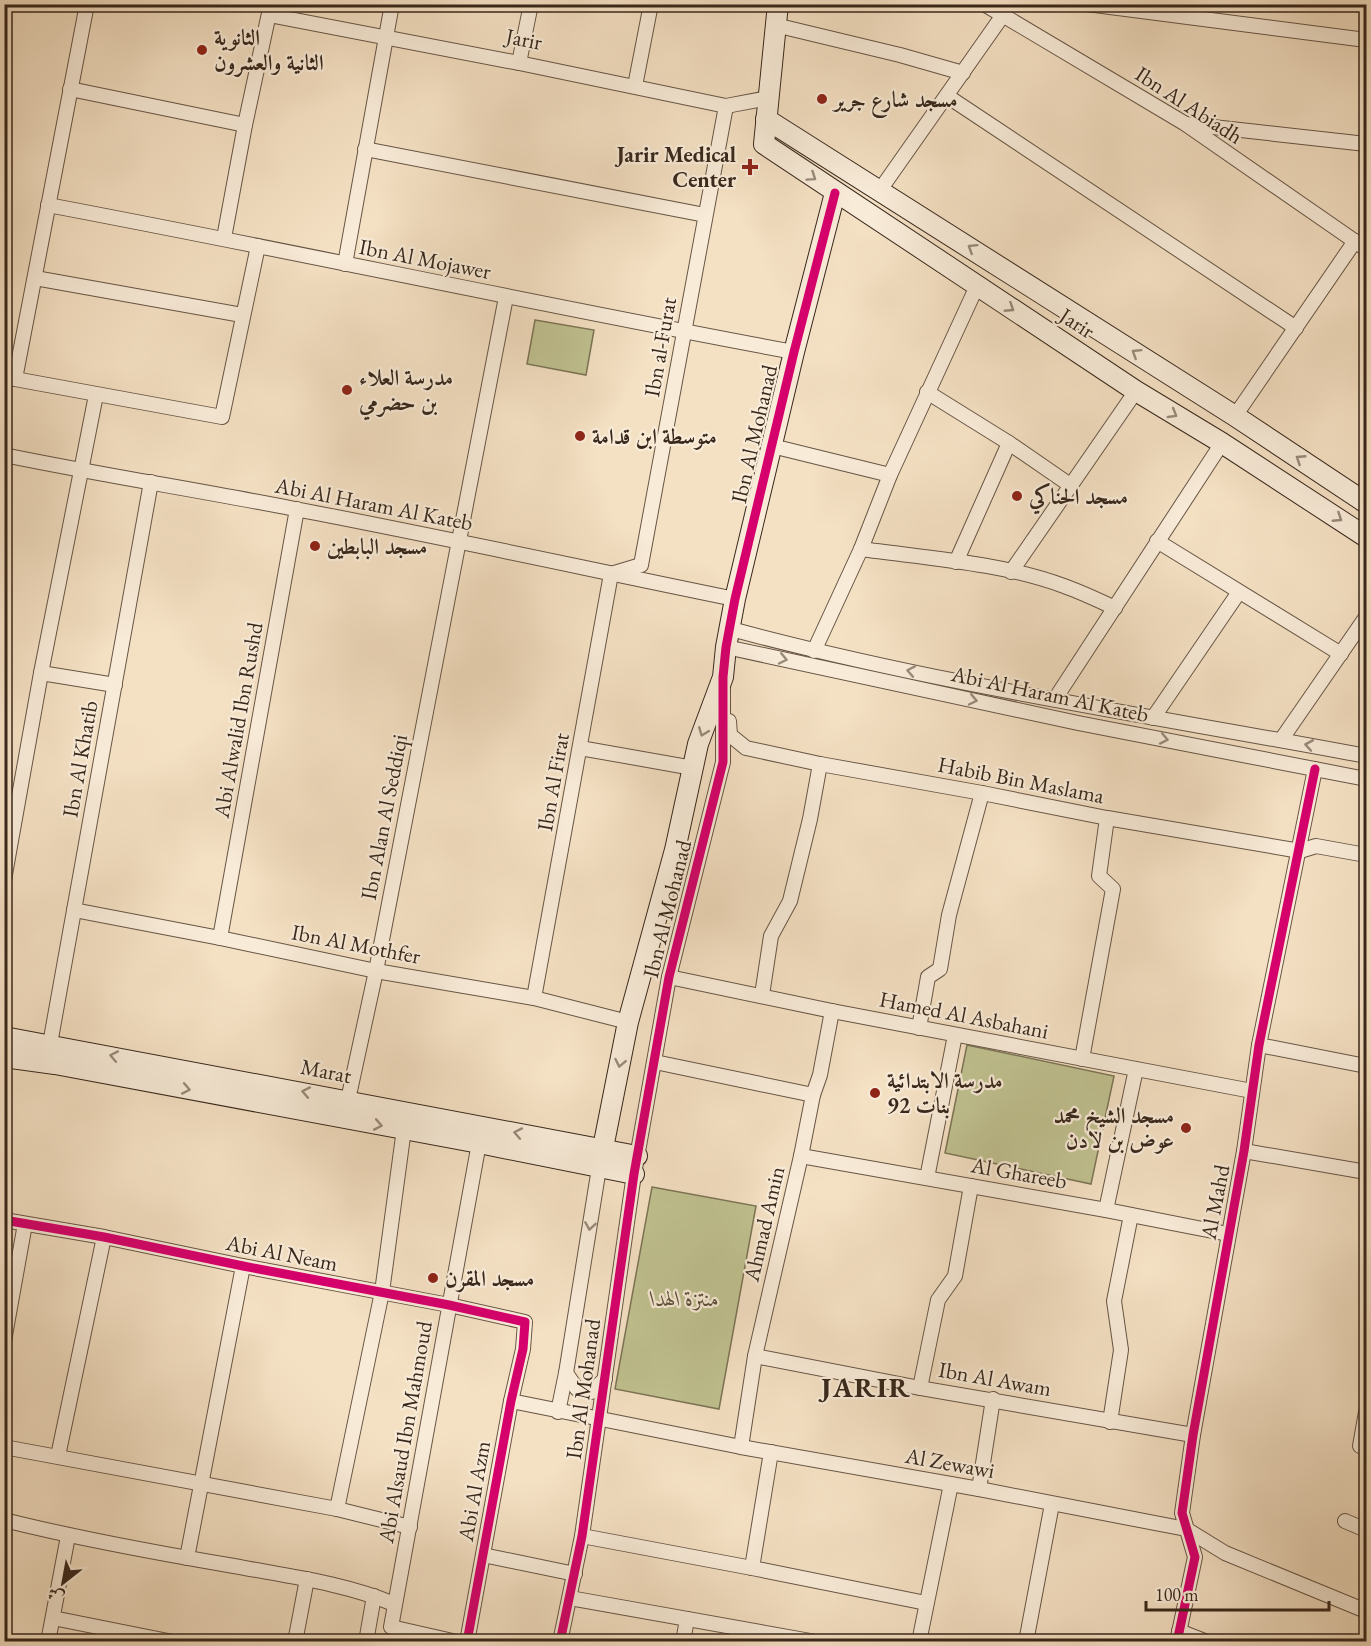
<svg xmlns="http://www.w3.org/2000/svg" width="1371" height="1646" font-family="'EB Garamond',Amiri,serif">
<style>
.green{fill:#c0c190;stroke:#7c7456;stroke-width:1.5}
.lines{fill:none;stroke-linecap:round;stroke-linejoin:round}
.street-casing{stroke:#675545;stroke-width:16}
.secondary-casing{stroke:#38271b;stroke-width:22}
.street{stroke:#f8ebd8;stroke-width:14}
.secondary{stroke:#f8ebd8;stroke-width:20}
.cycleway-casing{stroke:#f8ebd8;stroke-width:13}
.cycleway{stroke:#d6006c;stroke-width:9}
.oneway{stroke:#98897a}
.poi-dot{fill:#8f2418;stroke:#f8ebd8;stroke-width:2}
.labels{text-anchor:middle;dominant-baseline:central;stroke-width:4.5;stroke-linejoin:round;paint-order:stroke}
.poi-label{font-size:22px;font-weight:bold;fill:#38271b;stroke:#f8ebd8;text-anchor:start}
.street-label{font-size:22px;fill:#38271b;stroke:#f8ebd8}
.park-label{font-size:22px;font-style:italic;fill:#5a4e38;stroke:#f8ebd8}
.district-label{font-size:28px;font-weight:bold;letter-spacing:1.5px;fill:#38271b;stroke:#f8ebd8}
</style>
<rect width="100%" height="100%" fill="#f4e0c3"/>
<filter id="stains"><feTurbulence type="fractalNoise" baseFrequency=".00333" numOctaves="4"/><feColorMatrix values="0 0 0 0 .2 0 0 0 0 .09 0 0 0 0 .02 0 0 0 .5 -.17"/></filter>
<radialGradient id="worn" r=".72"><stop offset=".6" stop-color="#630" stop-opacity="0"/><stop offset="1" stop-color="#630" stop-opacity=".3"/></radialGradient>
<g class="green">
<path d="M 535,320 L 594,330 L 586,375 L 527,364 Z"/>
<path d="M 967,1045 L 1114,1076 L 1091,1184 L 945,1153 Z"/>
<path d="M 652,1187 L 756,1206 L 719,1409 L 615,1389 Z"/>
</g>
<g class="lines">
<defs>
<g id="street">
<path d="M 984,4 L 1184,123 L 1366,249"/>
<path d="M 1087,4 L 1366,40"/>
<path d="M 269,15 L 519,63 L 726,106 L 768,98"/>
<path d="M 775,25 L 900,55 L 963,73"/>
<path d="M 519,63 L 531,4"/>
<path d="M 635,86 L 651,4"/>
<path d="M 70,89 L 245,125"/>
<path d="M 947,96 L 1296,328"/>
<path d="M 1186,124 L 1366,144"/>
<path d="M 365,149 L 705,215"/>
<path d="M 880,190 L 1003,15"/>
<path d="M 48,205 C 297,252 545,306 794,352"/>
<path d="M 224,238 L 245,125 L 271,4"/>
<path d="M 345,264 L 392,4"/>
<path d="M 35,278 L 242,315"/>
<path d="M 4,377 L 222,417 L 258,246"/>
<path d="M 15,379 L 87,4"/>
<path d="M 927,392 L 1009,443 L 1070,485"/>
<path d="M 1235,416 L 1355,241"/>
<path d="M 772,446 L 890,475"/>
<path d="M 4,455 C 101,475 198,490 295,509 C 442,537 588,569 735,599"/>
<path d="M 1157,541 L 1341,654"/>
<path d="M 861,549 C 926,558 1003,563 1064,586 C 1081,592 1098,600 1115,608"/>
<path d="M 956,562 L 1009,443"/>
<path d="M 1011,572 L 1136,391"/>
<path d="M 731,629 C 939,685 1154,716 1366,756"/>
<path d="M 726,647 L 1078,723 L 1366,779"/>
<path d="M 814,651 L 861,549 L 890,475 L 977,286"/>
<path d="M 41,673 L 115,685"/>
<path d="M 1055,699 L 1222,443"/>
<path d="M 1153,718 L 1239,592"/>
<path d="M 729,721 L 730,735 L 746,748 L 820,764 L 982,793 L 1107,818 L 1300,851 L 1316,846 L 1366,855"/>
<path d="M 1281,740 L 1366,617"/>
<path d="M 580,748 L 693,768"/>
<path d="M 4,880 L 41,673 L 96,395"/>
<path d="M 74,910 L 220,938 L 376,971 L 534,998 L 628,1022"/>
<path d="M 220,938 L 297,509"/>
<path d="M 669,977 L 832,1011 L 1252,1091"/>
<path d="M 762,995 L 771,936 L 790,901 L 810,819 L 820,764"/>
<path d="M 534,998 L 611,574 L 641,565 L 726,106"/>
<path d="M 919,1028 L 928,977 L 940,969 L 949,915 L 982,793"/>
<path d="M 50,1044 L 151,482"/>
<path d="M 1259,1045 L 1366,1066"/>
<path d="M 1082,1059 L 1113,889 L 1099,876 L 1107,818"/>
<path d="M 655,1062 L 813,1095"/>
<path d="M 348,1100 L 376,971 L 506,297"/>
<path d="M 1244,1151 L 1366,1172"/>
<path d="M 801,1156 L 1106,1210 L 1228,1234"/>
<path d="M 927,1178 L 955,1035"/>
<path d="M 1106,1210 L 1136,1069"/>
<path d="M 4,1220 L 104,1237 L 243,1266 L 449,1305 L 525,1322 L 523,1349 L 511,1401 L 467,1642"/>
<path d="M 4,1341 L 25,1224"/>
<path d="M 755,1356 L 920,1388 L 1193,1435"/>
<path d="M 566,1373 L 577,1389 L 591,1392 L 605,1379"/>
<path d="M 920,1388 L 938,1300 L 955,1276 L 971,1186"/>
<path d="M 511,1401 L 741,1447 L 979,1489 L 1186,1529 L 1225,1553 L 1366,1611"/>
<path d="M 558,1412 L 566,1373 L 599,1168"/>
<path d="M 1366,1412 L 1360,1446 L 1366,1448"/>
<path d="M 1110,1422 L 1121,1350 L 1114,1301 L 1131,1215"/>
<path d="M 4,1447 L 337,1509 L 410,1527"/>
<path d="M 741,1447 L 755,1356 L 801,1156 L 813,1095 L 820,1075 L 832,1011"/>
<path d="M 58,1456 L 104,1237"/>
<path d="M 979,1489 L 993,1399"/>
<path d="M 337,1509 L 382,1292 L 404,1129"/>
<path d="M 4,1520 C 80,1539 157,1553 234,1566 C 287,1576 344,1583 394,1604"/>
<path d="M 1345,1521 L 1366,1530"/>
<path d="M 582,1536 L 752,1568 L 926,1603"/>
<path d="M 483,1555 L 575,1574"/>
<path d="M 187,1558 L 243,1266"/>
<path d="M 752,1568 L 771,1452"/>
<path d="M 570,1598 L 816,1642"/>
<path d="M 53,1618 L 173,1642"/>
<path d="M 1179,1631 L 1207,1642"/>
<path d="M 48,1642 L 68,1536"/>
<path d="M 295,1642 L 307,1579"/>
<path d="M 366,1642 L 374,1596"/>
<path d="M 457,1642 L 391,1627 L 479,1143"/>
<path d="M 560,1642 L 582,1536 L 634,1174 L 669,977 L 723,762 L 723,688"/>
<path d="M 683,1642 L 687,1619"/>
<path d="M 919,1642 L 951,1484"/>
<path d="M 1026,1642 L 1052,1504"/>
<path d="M 1177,1642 L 1195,1557 L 1182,1513 L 1193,1435 L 1244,1151 L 1259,1045 L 1315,769"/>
</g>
<g id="secondary">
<path d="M 778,4 L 764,144 L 1136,391 L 1222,443 L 1366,537"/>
<path d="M 766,119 L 1235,416 L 1366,503"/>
<path d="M 4,1037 L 637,1156"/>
<path d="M 4,1057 L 55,1064 L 479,1143 L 634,1174"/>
<path d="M 599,1168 L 628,1022 L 675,850 L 698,744 L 723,677 L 726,647 L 735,599 L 794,352 L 835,193"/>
</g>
</defs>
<use href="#street" class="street-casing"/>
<use href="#secondary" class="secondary-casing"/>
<use href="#street" class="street"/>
<use href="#secondary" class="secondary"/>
<defs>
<g id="cycleway">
<path d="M 4,1220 L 104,1237 L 243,1266 L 449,1305 L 525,1322 L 523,1349 L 511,1401 L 467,1642"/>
<path d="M 560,1642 L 582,1536 L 634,1174 L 669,977 L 723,762 L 723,677 L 726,647 L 735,599 L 794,352 L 835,193"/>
<path d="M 1177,1642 L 1195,1557 L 1182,1513 L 1193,1435 L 1244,1151 L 1259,1045 L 1315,769"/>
</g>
</defs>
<use href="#cycleway" class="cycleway-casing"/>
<use href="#cycleway" class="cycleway"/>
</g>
<defs><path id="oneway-chevron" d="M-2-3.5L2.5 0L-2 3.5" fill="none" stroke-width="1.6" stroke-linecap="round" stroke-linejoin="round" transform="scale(1.5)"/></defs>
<g class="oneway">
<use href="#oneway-chevron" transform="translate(812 177) rotate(34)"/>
<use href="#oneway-chevron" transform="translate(972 248) rotate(-148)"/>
<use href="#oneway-chevron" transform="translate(1010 308) rotate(33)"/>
<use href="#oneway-chevron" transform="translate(1136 353) rotate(-148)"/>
<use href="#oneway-chevron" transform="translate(1173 414) rotate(31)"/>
<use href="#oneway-chevron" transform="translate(1300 459) rotate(-147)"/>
<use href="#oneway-chevron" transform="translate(1338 518) rotate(33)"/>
<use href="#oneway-chevron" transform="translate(783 659) rotate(12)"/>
<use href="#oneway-chevron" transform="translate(911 671) rotate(-169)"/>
<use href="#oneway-chevron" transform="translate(973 700) rotate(12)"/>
<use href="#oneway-chevron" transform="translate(703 732) rotate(111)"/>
<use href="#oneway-chevron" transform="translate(1164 739) rotate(11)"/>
<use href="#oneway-chevron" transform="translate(1309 745) rotate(-170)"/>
<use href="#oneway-chevron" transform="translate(114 1056) rotate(-169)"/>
<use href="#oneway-chevron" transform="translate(620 1063) rotate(101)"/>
<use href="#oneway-chevron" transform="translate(186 1089) rotate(11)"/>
<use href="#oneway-chevron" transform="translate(306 1092) rotate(-169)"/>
<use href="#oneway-chevron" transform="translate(378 1125) rotate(11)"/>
<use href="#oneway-chevron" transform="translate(518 1133) rotate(-169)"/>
<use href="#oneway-chevron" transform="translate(590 1226) rotate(99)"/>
</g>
<g class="poi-dot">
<circle cx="202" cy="50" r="6"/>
<circle cx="822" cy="99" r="6"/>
<path d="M747 158h6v6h6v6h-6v6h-6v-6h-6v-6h6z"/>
<circle cx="347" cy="390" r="6"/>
<circle cx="580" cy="436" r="6"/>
<circle cx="1017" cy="496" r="6"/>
<circle cx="315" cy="546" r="6"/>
<circle cx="875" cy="1093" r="6"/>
<circle cx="1186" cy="1128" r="6"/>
<circle cx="433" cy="1278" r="6"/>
</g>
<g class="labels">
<g class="poi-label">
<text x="214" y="37">الثانوية<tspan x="214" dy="25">الثانية والعشرون</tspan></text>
<text x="834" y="99">مسجد شارع جرير</text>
<text x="736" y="154" text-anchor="end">Jarir Medical<tspan x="736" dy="25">Center</tspan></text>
<text x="359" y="377">مدرسة العلاء<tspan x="359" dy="25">بن حضرمي</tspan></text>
<text x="592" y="436">متوسطة ابن قدامة</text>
<text x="1029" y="496">مسجد الحناكي</text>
<text x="327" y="546">مسجد البابطين</text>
<text x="887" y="1080">مدرسة الابتدائية<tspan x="887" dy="25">92 بنات</tspan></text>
<text x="1174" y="1115" text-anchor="end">مسجد الشيخ محمد<tspan x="1174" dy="25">عوض بن لادن</tspan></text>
<text x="445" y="1278">مسجد المقرن</text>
</g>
<g class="street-label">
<text transform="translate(524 39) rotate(11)">Jarir</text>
<text transform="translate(1189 105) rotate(33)">Ibn Al Abiadh</text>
<text transform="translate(425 259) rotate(11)">Ibn Al Mojawer</text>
<text transform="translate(1077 323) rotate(33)">Jarir</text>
<text transform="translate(660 347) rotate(-80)">Ibn al-Furat</text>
<text transform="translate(754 434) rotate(-77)">Ibn Al Mohanad</text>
<text transform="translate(374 504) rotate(11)">Abi Al Haram Al Kateb</text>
<text transform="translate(1050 694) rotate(12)">Abi Al Haram Al Kateb</text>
<text transform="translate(238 720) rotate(-80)">Abi Alwalid Ibn Rushd</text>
<text transform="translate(80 759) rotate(-80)">Ibn Al Khatib</text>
<text transform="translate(1021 780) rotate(11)">Habib Bin Maslama</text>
<text transform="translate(553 782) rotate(-80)">Ibn Al Firat</text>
<text transform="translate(384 817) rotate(-79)">Ibn Alan Al Seddiqi</text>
<text transform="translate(667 909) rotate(-76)">Ibn Al Mohanad</text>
<text transform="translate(356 944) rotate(11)">Ibn Al Mothfer</text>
<text transform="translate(964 1015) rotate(11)">Hamed Al Asbahani</text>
<text transform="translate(326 1071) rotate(11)">Marat</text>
<text transform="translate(1019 1173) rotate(10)">Al Ghareeb</text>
<text transform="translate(1215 1202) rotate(-79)">Al Mahd</text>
<text transform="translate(764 1224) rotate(-77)">Ahmad Amin</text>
<text transform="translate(282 1253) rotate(11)">Abi Al Neam</text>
<text transform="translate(995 1379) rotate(10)">Ibn Al Awam</text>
<text transform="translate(583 1389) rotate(-82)">Ibn Al Mohanad</text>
<text transform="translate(405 1432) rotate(-80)">Abi Alsaud Ibn Mahmoud</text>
<text transform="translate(950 1463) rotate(10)">Al Zewawi</text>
<text transform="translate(474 1491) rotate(-80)">Abi Al Azm</text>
</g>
<g class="park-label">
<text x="685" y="1298">منتزة الهدا</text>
</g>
<g class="district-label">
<text x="866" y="1387">JARIR</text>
</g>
</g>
<rect width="1371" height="1646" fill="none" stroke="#f4e0c3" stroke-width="24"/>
<rect x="6" y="6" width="1359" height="1634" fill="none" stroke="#38271b" stroke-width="3"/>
<rect x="12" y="12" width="1347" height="1622" fill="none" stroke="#38271b" stroke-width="1.5"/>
<g transform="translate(63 1583) rotate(211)" stroke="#f8ebd8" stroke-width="4.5" paint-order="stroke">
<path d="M0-4.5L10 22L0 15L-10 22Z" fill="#38271b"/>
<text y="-9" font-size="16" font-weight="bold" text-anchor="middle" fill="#38271b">ش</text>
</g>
<path d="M1146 1601v9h183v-9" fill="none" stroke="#38271b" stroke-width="3"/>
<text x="1155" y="1601" font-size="18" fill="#38271b" stroke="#f8ebd8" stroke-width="4.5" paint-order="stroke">100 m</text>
<rect width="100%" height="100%" filter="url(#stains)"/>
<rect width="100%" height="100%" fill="url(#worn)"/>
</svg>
